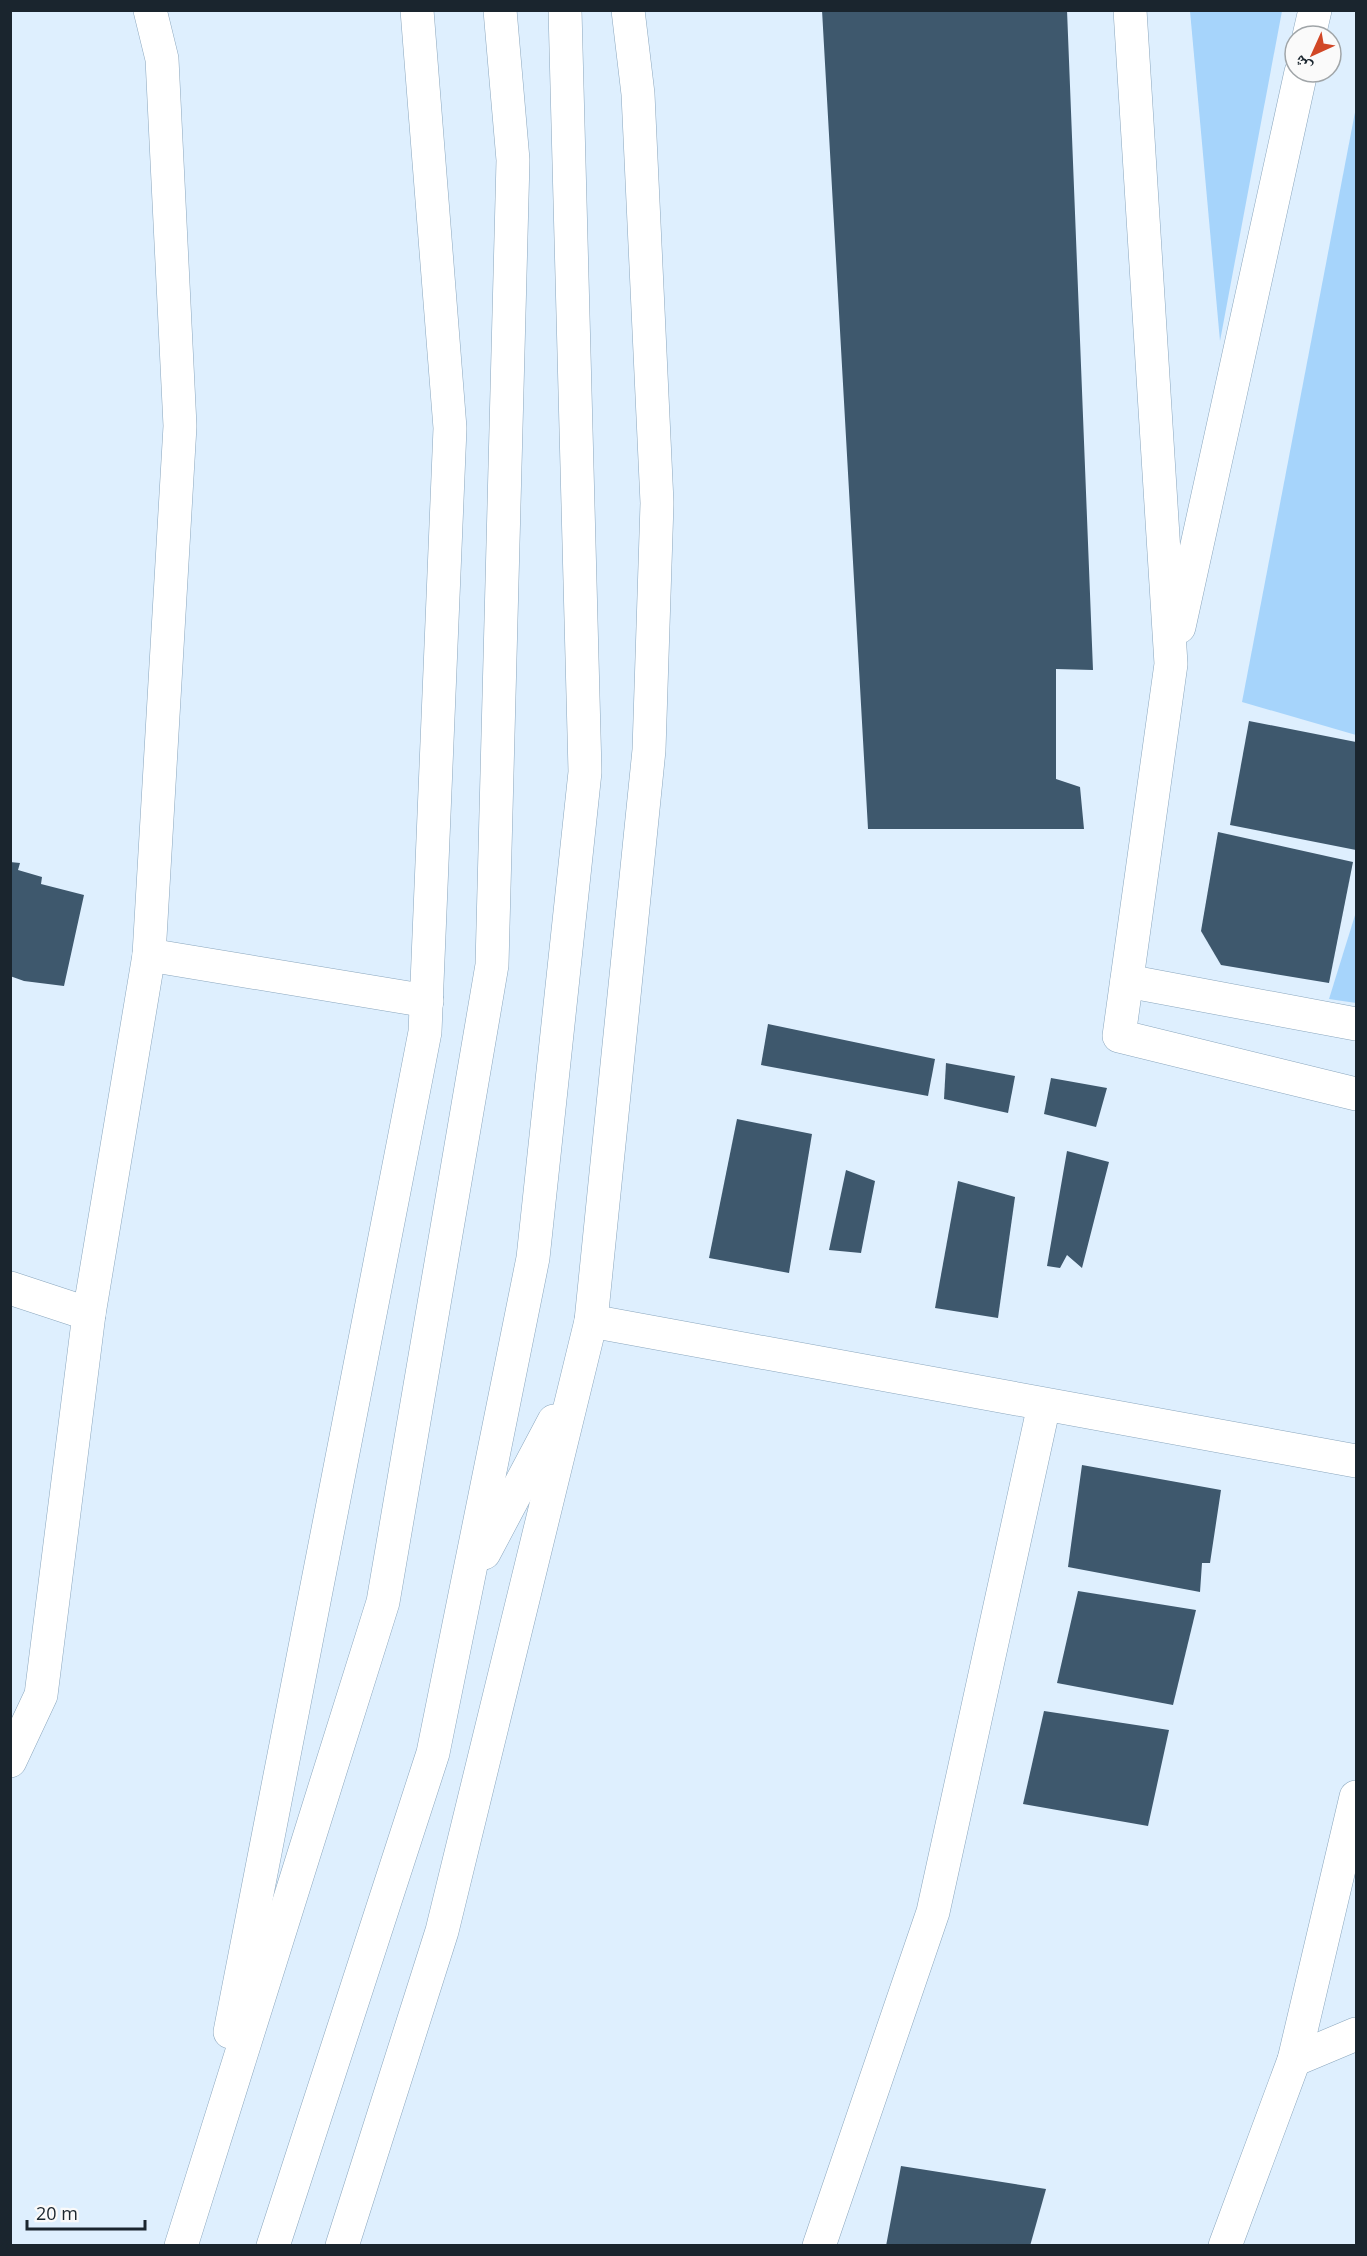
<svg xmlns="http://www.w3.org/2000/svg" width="1367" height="2256" font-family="'Open Sans','Noto Naskh Arabic',sans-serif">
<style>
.green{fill:#a6d4fb}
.building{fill:#3e586d}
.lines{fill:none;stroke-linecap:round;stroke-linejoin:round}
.street-casing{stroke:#8aa6bd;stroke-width:34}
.secondary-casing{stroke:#8aa6bd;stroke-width:34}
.street{stroke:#fff;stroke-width:33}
.secondary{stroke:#fff;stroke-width:33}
</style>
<rect width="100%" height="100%" fill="#deeffe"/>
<g class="green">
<path d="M 1190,11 L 1282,11 L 1220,341 Z"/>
<path d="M 1356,107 L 1356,735 L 1242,702 Z"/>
<path d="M 1356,912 L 1356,1003 L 1329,999 Z"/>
</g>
<g class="building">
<path d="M 822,10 L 1067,10 L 1093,670 L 1056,669 L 1056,779 L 1080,787 L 1084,829 L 868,829 Z"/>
<path d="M 1249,721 L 1356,742 L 1356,850 L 1230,825 Z"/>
<path d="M 1218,832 L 1353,862 L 1329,983 L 1221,965 L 1201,931 Z"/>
<path d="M 10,862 L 20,863 L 18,870 L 42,877 L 41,884 L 84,895 L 64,986 L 24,981 L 10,976 Z"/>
<path d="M 768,1024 L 935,1059 L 928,1096 L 761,1065 Z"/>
<path d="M 946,1063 L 1015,1076 L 1008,1113 L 944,1099 Z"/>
<path d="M 1051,1078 L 1107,1088 L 1096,1127 L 1044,1114 Z"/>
<path d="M 737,1119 L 812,1134 L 789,1273 L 709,1258 Z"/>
<path d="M 1067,1151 L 1109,1162 L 1082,1268 L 1067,1255 L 1060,1268 L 1047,1266 Z"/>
<path d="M 846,1170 L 875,1181 L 861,1253 L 829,1250 Z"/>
<path d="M 958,1181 L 1015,1197 L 998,1318 L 935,1308 Z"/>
<path d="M 1082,1465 L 1221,1490 L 1210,1563 L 1202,1563 L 1200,1592 L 1068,1567 Z"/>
<path d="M 1078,1591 L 1196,1610 L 1173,1705 L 1057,1683 Z"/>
<path d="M 1044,1711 L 1169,1730 L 1148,1826 L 1023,1804 Z"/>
<path d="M 901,2166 L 1046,2189 L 1030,2246 L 886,2246 Z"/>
</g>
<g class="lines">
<defs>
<g id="street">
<path d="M 1130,10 L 1171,664 L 1119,1036 L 1356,1094"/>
<path d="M 1309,36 L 1315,10"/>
<path d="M 1179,627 L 1301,72"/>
<path d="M 149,955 L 427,1001"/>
<path d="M 1127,981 L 1356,1024"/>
<path d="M 10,1288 L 89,1314"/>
<path d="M 591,1321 L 1356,1461"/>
<path d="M 10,1761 L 41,1695 L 89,1314 L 149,955 L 180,426 L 162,59 L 150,10"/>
<path d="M 1294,2060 L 1356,2034"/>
<path d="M 819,2246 L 933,1912 L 1044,1405"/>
<path d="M 1225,2246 L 1294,2060 L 1356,1797"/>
</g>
<g id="secondary">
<path d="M 484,1553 L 554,1421"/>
<path d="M 230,2032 L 425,1032 L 450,428 L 417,10"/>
<path d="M 181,2246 L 383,1602 L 492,965 L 513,160 L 500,10"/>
<path d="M 273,2246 L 433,1753 L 533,1258 L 585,772 L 565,10"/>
<path d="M 342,2246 L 442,1931 L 591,1321 L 649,750 L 657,503 L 638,94 L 628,10"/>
</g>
</defs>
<use href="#street" class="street-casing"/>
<use href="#secondary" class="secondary-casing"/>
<use href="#street" class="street"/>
<use href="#secondary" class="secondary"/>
</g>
<rect width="1367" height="2256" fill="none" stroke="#1a252e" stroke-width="24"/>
<g transform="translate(1313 54) rotate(225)"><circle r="28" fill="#fafafa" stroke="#a0a5a8" stroke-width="1.5"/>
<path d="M0-4.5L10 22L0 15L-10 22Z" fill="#d14726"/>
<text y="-9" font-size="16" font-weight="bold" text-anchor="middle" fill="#1a252e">ش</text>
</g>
<path d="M27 2220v9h118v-9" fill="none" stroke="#1a252e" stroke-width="3"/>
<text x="36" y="2220" font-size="18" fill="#1a252e" stroke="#fafafa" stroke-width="4.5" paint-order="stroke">20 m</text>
</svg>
